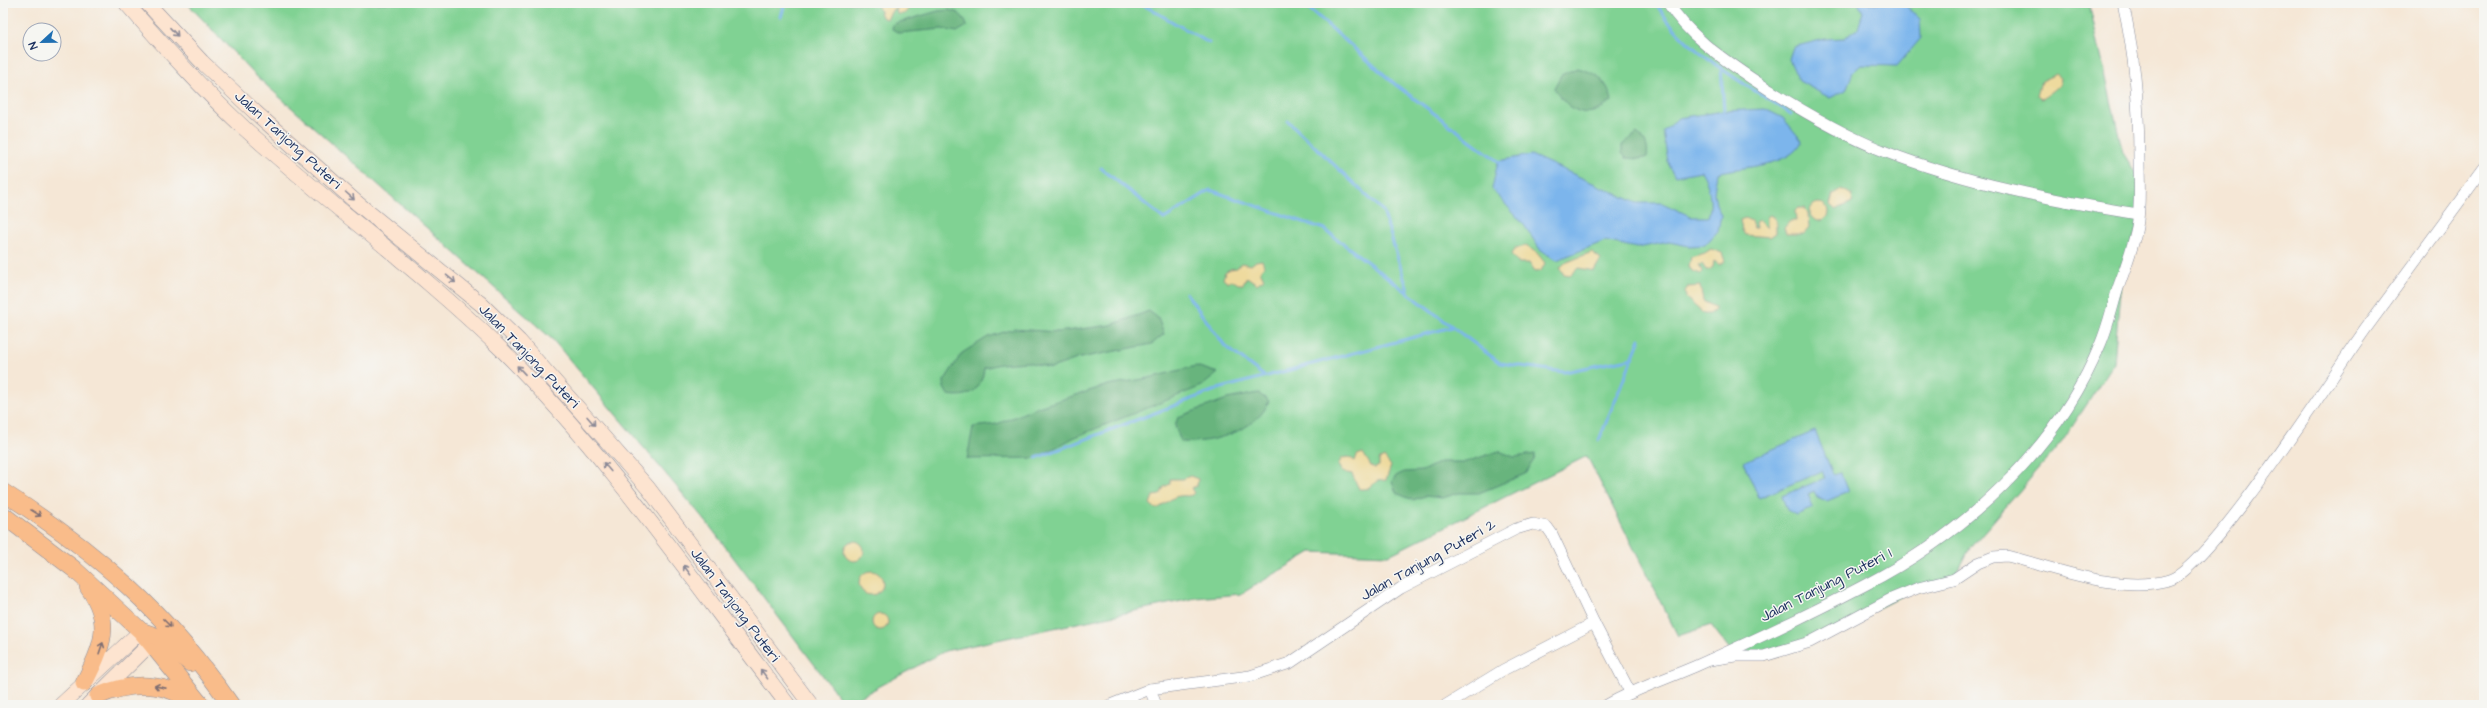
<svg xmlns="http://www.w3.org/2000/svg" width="2487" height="708" font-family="'Architects Daughter',sans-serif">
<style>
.green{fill:#80d293;stroke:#4e8078}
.forest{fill:#68b47d;stroke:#42726e}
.sand{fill:#eeda9e;stroke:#84847e}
.water{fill:#7bb5ec;stroke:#4b72a5}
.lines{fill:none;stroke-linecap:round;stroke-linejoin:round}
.stream{stroke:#7bb5ec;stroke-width:3}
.street-casing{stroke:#888b9a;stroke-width:12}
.secondary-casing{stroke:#888b9a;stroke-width:16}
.primary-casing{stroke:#888b9a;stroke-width:18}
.street{stroke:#fff;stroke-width:11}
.secondary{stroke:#fde4d0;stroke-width:15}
.primary{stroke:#f9bc8a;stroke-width:17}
.oneway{stroke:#8c8a97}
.oneway2{stroke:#7f6e72}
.labels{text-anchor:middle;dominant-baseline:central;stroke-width:3;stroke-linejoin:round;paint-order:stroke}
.street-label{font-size:15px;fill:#1b2f5e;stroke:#f6f6f2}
</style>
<rect width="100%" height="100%" fill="#f6f6f2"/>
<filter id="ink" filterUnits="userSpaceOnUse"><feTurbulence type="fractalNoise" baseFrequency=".025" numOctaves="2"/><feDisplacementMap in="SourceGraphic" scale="8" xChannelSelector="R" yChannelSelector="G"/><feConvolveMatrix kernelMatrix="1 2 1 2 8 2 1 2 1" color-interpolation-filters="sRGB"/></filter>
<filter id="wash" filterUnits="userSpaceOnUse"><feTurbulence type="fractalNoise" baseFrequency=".012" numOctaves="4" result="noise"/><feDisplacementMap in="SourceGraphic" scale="16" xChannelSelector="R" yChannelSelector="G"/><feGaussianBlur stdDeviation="0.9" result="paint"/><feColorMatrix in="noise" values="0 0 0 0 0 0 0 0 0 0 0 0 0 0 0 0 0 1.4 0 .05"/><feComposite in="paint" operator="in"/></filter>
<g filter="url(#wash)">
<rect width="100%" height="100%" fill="#f5e7d6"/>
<path class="green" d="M 187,3 L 2089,3 L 2123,153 L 2139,178 L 2137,227 L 2121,279 L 2114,363 L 2062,442 L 1970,548 L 1954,579 L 1918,588 L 1810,642 L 1735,656 L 1711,625 L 1678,636 L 1587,456 L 1389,555 L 1311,552 L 1241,594 L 1196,598 L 945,651 L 845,705 L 708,524 L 553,340 L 256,76 Z"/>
<g class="forest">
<path d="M 949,10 C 959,12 964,16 967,26 L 957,32 L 942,29 L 899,33 L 892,29 L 893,24 L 938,11 Z"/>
<path d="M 1577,68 C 1596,72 1608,81 1612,101 C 1608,103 1603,108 1599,110 C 1578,119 1564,103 1554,88 L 1561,75 Z"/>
<path d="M 1637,133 C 1645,139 1649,147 1647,157 L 1641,159 L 1626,158 L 1622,153 L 1622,145 Z"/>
<path d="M 1149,311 L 1158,318 L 1164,334 L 1152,344 L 1080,358 L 1051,368 L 1027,362 L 1000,364 L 984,368 C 982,389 971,399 948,395 L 944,388 L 944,381 L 962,353 L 988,337 L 1014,329 L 1058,332 L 1111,325 Z"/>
<path d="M 1196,366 L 1218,373 L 1202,386 L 1075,437 L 1036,458 L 967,459 L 973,427 L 997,424 L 1038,407 L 1108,385 L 1149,378 Z"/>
<path d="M 1258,393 L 1269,401 C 1258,431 1211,444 1181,442 L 1175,426 L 1178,417 L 1227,399 Z"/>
<path d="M 1499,451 L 1514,457 L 1535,454 L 1535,458 L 1525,474 L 1479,493 L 1459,493 L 1442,498 L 1425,496 L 1413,500 L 1396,493 L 1392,481 L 1396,476 L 1404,472 L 1422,471 L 1440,462 L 1466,462 Z"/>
</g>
<g class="sand">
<path d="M 871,3 L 914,3 L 904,14 L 897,14 L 896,8 L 893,9 L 887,19 L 882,17 L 877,4 Z"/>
<path d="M 2056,74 L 2061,78 L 2060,85 C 2055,89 2046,97 2041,99 L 2037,96 L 2041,81 Z"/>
<path d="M 1841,189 L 1853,195 L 1852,202 L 1836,210 L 1830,205 L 1833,194 Z"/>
<circle cx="1819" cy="212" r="9"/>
<path d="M 1798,208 L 1805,208 L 1808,213 L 1809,228 L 1804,234 L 1786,234 L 1784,228 L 1790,221 L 1796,221 L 1795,211 Z"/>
<path d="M 1770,215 L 1776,220 L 1776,233 L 1770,237 L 1745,235 L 1742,230 L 1740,220 L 1745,218 L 1751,221 L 1754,228 L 1756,228 L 1755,222 L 1759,220 L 1767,228 L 1767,217 Z"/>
<path d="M 1526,246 L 1537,253 L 1545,263 L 1541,271 L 1535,272 L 1529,263 L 1518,263 L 1511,254 L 1515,248 Z"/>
<path d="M 1711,249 L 1722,253 L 1725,261 L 1720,265 L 1714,261 L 1713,267 L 1709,270 L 1706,270 L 1702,264 L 1699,265 L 1702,271 L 1701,274 L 1692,271 L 1689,266 L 1691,257 L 1705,253 Z"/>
<path d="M 1592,252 L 1601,259 L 1594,271 L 1578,268 L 1570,276 L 1564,275 L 1560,268 L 1565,263 Z"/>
<path d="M 1262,260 L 1264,266 L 1260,271 L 1264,279 L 1257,284 L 1247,277 L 1243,284 L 1238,284 L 1232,280 L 1228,283 L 1223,279 L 1225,272 L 1230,269 L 1237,268 L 1241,263 L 1251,265 L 1256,261 Z"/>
<path d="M 1700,286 L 1703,301 L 1715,307 L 1715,310 L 1710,314 L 1704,314 L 1686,298 L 1685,291 L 1688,287 Z"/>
<path d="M 1363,453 L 1371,466 L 1375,468 L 1379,466 L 1379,460 L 1384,457 L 1391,466 L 1386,480 L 1377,481 L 1368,489 L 1359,489 L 1352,474 L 1342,472 L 1338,465 L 1342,458 L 1349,457 L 1355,461 L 1357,455 Z"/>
<path d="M 1190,476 L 1198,479 L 1197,486 L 1191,488 L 1194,493 L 1192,495 C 1187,497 1183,495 1179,496 C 1170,497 1165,506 1156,509 L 1150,504 L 1153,496 L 1160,495 L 1164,487 L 1170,484 L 1170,479 L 1183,479 Z"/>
<circle cx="854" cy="551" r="10"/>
<circle cx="871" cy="583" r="12"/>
<circle cx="880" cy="622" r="8"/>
</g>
<g class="water">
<path d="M 1858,3 L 1903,3 L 1920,19 L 1921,38 L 1897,66 L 1861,65 L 1853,72 L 1846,90 L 1830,98 L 1799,81 L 1789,59 L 1793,47 L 1825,39 L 1845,38 L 1858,29 L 1863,12 Z"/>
<path d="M 1765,109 L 1783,118 L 1802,141 C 1791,167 1743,166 1717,173 L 1714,193 L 1716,204 L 1721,215 L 1718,231 L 1705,245 L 1689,246 L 1669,242 L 1637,248 L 1605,241 L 1557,260 L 1541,251 L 1524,225 L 1492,189 L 1498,161 L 1531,155 L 1637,203 L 1662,203 L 1692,217 L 1708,217 C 1713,205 1709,182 1701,171 L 1675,176 L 1669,167 L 1663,132 L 1678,118 L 1724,111 Z"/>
<path d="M 1815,431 L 1833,474 L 1840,472 L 1848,492 L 1827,501 L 1817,497 L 1814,491 L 1808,494 L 1813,508 L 1796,515 L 1787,510 L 1782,496 L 1825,478 L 1822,471 L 1759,498 L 1743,462 Z"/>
</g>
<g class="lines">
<g class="stream">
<path d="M 1140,3 L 1209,43"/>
<path d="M 1656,3 C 1684,53 1745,83 1791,114"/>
<path d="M 1305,5 L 1396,85 L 1498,161"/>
<path d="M 781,17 L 785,3"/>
<path d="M 1721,67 L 1724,111"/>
<path d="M 1288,121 L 1383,211 L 1409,294"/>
<path d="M 1101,168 L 1164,219 L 1210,190 L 1324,229 L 1500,363 L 1564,372 L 1634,358"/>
<path d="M 1186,293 L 1225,346 L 1264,376"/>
<path d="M 1599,440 L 1640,339"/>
<path d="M 1036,458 L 1218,389 L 1452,327"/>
</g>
</g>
</g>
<g filter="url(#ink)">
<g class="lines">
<defs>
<g id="street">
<path d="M 1668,3 C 1688,35 1720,57 1751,78 C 1793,106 1838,133 1886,152 C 1966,183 2052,200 2138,214"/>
<path d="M 1710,660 L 1735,656 L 1764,656 L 1810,642 L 1891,599 L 1918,588 L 1954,579 L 1978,563 L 1993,557 L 2007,556 C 2056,568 2119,594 2169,580 C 2209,569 2335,371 2367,327 C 2406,274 2445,221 2484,168"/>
<path d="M 1150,689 L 1156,705"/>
<path d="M 1110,705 L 1150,689 L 1250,676 L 1290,663 L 1401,588 L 1516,529 L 1533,524 L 1547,527 L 1552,534 L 1594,623 L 1630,692"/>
<path d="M 1446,705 L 1503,670 L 1594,623"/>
<path d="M 1607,705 C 1635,689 1666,679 1696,666 C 1753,641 1810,614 1865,585 C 1964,534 2057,450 2100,345 C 2108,327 2112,307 2118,288 C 2125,269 2133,248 2137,227 C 2141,205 2139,181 2139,159 C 2139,106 2135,55 2123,3"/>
</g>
<g id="secondary">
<path d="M 126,3 C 164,46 201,88 243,127 C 327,203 420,270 501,349 C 610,457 695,584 788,705"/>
<path d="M 147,3 L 202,62 L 255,112 L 357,203 L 481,304 L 519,341 L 648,488 L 811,705"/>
<path d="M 61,705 L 141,631"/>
<path d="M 88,705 L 151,643"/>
</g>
<g id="primary">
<path d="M 3,492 C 97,552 167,613 231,705"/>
<path d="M 3,515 L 74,569 L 141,631 L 201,705"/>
<path d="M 144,632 L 161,638 L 190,663"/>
<path d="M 84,683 C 102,647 114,623 88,587"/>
<path d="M 98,696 C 130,682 167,680 194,705"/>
</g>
</defs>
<use href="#street" class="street-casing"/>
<use href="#secondary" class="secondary-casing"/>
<use href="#primary" class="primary-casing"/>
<use href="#street" class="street"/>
<use href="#secondary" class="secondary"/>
<use href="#primary" class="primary"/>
</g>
<defs><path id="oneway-shaft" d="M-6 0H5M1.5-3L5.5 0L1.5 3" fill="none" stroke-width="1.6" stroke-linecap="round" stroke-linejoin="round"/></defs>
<g class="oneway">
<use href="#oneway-shaft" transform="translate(174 32) rotate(47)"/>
<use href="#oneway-shaft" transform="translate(350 196) rotate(42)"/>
<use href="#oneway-shaft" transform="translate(451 279) rotate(40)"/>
<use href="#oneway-shaft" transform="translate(521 370) rotate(-133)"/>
<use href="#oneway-shaft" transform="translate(591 421) rotate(49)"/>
<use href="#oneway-shaft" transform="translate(607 467) rotate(-130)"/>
<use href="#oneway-shaft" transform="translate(687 570) rotate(-127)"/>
<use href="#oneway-shaft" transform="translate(764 674) rotate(-127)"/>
</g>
<g class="oneway2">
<use href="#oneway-shaft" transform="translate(36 513) rotate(32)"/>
<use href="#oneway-shaft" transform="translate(167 623) rotate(45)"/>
<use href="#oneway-shaft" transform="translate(101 648) rotate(-71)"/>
<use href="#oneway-shaft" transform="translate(160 687) rotate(-169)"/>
</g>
</g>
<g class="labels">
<g class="street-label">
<text transform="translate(288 140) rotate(42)">Jalan Tanjong Puteri</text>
<text transform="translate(529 356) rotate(46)">Jalan Tanjong Puteri</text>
<text transform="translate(1428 560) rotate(-29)">Jalan Tanjung Puteri 2</text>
<text transform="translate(1826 585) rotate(-27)">Jalan Tanjung Puteri 1</text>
<text transform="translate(735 605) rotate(53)">Jalan Tanjong Puteri</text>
</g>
</g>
<rect width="2487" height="708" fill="none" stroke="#f6f6f2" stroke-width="16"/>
<g transform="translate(42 42) rotate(248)"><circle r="19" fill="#f6f6f2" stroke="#9ea6b7"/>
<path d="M0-3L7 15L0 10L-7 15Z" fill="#1f6fb2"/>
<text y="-6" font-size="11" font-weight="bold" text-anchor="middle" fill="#1b2f5e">N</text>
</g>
</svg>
